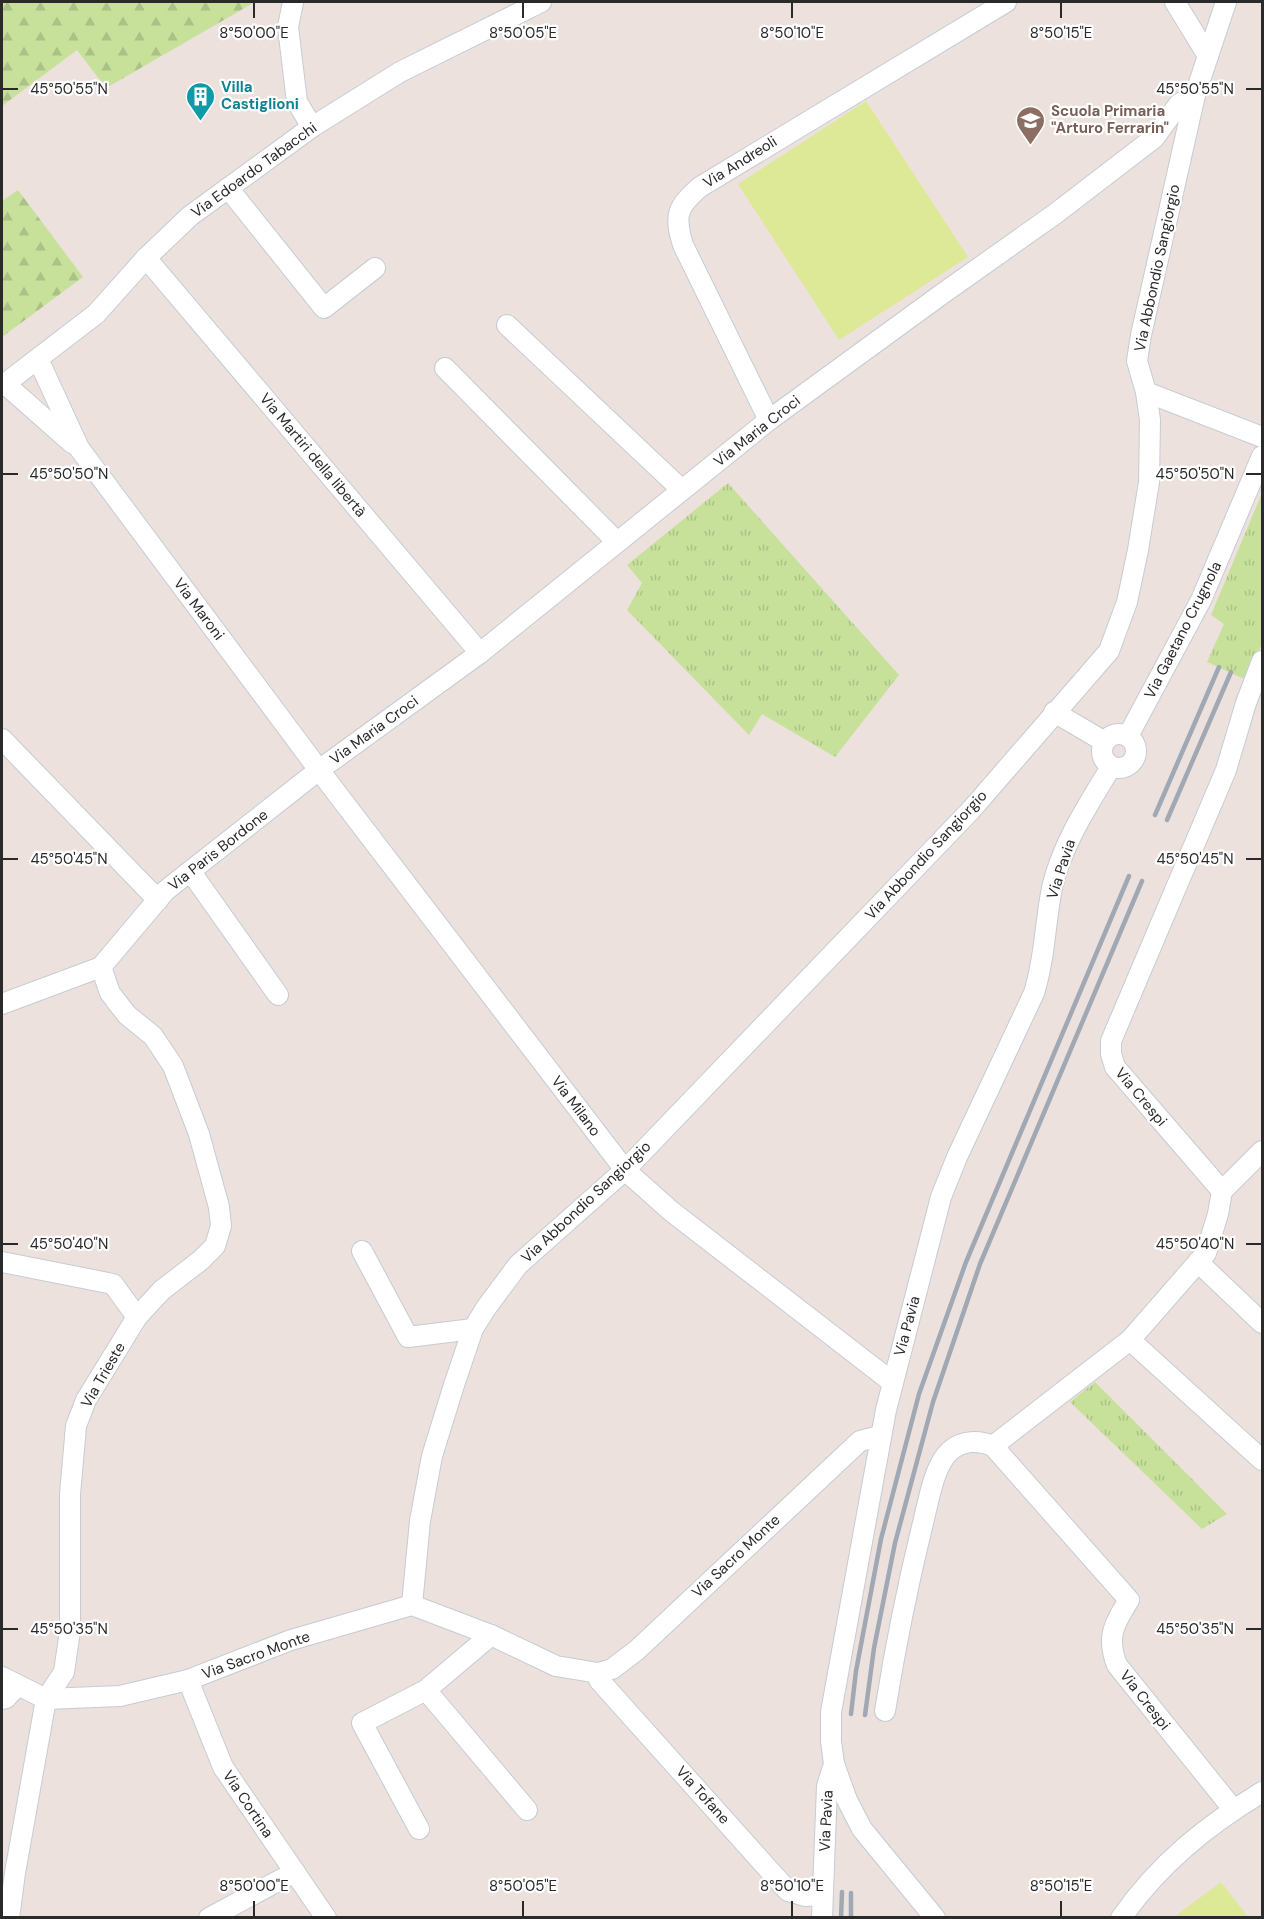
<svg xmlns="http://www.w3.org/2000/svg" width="1264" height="1919" font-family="'DM Sans',sans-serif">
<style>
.grass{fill:url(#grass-tufts)}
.forest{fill:url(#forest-firs)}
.pitch{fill:#dde996}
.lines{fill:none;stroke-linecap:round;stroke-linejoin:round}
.minor-casing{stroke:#c5ccd4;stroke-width:22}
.minor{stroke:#fff;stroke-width:20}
.rail{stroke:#a0a8b4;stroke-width:4.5}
.ticks{fill:none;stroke:#2a2a2a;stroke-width:2}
.labels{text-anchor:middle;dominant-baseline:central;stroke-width:4.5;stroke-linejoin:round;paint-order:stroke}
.culture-label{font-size:15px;font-weight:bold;fill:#0d838f;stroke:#fff;text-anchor:start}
.education-label{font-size:15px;font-weight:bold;fill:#785e54;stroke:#fff;text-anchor:start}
.street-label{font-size:15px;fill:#2a2a2a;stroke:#fff}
.ticks-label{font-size:15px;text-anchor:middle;fill:#2a2a2a;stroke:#fff;stroke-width:4.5;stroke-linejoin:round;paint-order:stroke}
</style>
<defs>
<pattern id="grass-tufts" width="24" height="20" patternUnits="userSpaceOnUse" patternTransform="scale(1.5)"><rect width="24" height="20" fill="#c7e19b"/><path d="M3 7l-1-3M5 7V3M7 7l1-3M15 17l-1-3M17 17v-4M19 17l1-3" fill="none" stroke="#abc186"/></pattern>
<pattern id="forest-firs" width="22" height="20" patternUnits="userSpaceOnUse" patternTransform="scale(1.5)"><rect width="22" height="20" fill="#c7e19b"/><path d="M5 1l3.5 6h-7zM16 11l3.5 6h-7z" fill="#abc186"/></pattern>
</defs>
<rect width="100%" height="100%" fill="#ece1dd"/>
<g class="grass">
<path d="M 728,483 L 899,675 L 835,757 L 762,714 L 749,735 L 627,610 L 642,583 L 627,565 Z"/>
<path d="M 1262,493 L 1262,643 L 1248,678 L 1242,678 L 1207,662 L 1224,624 L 1211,615 Z"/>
<path d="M 1095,1382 L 1227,1514 L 1202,1529 L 1070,1402 Z"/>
</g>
<g class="forest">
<path d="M 2,2 L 255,2 L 106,88 L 77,50 L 2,106 Z"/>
<path d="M 18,190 L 83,277 L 2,337 L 2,201 Z"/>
</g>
<g class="pitch">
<path d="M 866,101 L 968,257 L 839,340 L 738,184 Z"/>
<path d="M 1221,1882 L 1248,1917 L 1174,1917 Z"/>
</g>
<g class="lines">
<defs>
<g id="minor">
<path d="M 293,2 L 288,27 L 297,102 L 312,127"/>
<path d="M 1175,2 L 1208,56"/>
<path d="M 228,188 L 324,308 L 375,268"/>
<path d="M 146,258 L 480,653"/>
<path d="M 507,325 L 682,490"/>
<path d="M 38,359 L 79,448 L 319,770 L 625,1170 L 671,1211 L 892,1382"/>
<path d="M 445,368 L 617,542"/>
<path d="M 4,383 L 72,443"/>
<path d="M 2,386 L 96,314 L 146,258 L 190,216 L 312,127 L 400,72 L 541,2"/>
<path d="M 1146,392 L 1262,437"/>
<path d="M 769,420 L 683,245 C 674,215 677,207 700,187 L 1006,2"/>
<path d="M 1054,712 L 1105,742"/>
<circle cx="1119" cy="751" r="17"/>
<path d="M 1128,736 L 1201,600 L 1262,456"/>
<path d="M 2,739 L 158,900"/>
<path d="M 191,872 L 278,995"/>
<path d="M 2,1004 L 101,967 L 165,891 L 319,770 L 480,653 L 769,420 L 942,294 L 1055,214 L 1154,138 L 1179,104 L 1195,95"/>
<path d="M 1222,1191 L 1262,1151"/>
<path d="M 362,1251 L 408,1337 L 473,1329"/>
<path d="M 2,1262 L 113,1284 L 137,1317"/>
<path d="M 1198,1262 L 1262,1323"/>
<path d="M 1130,1340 L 1262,1460"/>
<path d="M 412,1605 L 420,1521 L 432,1456 L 454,1385 L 473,1329 L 486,1308 L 518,1265 L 625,1170 L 971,810 L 1109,651 L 1127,602 L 1138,550 L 1149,482 L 1150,420 L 1146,392 L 1137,361 L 1141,335 L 1195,95 L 1226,2"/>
<path d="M 598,1673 L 599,1680 L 788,1891 L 805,1896 L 822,1895"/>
<path d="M 2,1677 L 46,1699 L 120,1696 L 188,1680 L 291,1640 L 412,1605 L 491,1635 L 556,1666 L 598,1673 L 612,1669 L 637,1650 L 860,1441 L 880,1436"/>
<path d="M 188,1680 L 223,1767 L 326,1918"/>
<path d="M 426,1690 L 527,1810"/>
<path d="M 2,1699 L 6,1698 L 17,1686"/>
<path d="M 885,1711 C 895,1649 907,1588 922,1527 C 928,1505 933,1466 950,1451 C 962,1440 979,1440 993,1446"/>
<path d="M 834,1764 L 847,1800 L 862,1829 L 935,1918"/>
<path d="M 1233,1809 L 1117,1665 C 1106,1637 1114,1624 1129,1600 L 993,1446 L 1130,1340 L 1206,1253 L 1218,1214 L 1222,1191 L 1115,1067 L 1111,1054 L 1111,1041 L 1226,770 L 1246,703 L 1262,661"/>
<path d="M 419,1829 L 362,1723 L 426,1690 L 491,1635"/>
<path d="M 9,1918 L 15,1873 L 46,1699 L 64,1672 L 70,1631 L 70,1494 L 76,1426 L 86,1400 L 137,1317 L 162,1290 L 201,1260 L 215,1246 L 221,1226 L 219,1207 L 199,1134 L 173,1066 L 153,1036 L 127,1015 L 110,993 L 101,967"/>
<path d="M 209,1918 L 295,1872"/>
<path d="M 822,1918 L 827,1786 L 834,1764 L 831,1741 L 831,1712 L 886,1410 L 941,1197 L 957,1157 L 1034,993 C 1045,958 1045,923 1052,888 C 1062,844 1088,805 1111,767"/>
<path d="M 1121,1918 C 1160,1863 1206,1826 1262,1792"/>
</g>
</defs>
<use href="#minor" class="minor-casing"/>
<use href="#minor" class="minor"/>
<g class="rail">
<path d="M 1155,815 L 1219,667"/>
<path d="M 1167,820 L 1231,672"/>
<path d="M 851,1714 L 856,1671 L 881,1539 L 919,1394 L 966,1262 L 1129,876"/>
<path d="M 865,1715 L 874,1648 L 895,1543 L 933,1402 L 980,1264 L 1142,881"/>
<path d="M 841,1918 L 842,1892"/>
<path d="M 851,1918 L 851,1893"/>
</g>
</g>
<path class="ticks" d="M 254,3 L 254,18M 523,3 L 523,18M 792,3 L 792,18M 1061,3 L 1061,18M 3,89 L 18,89M 1246,89 L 1261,89M 3,474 L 18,474M 1246,474 L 1261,474M 3,859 L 18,859M 1246,859 L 1261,859M 3,1244 L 18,1244M 1246,1244 L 1261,1244M 3,1629 L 18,1629M 1246,1629 L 1261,1629M 254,1901 L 254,1916M 523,1901 L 523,1916M 792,1901 L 792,1916M 1061,1901 L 1061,1916"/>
<defs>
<symbol id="building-pin" viewBox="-11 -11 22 30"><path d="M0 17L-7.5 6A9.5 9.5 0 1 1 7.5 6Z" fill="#0f9aa8" stroke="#fff"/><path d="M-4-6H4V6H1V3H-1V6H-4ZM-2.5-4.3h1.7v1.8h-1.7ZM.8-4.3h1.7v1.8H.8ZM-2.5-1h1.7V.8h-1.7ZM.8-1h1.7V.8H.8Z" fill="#fff"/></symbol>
<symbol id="school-pin" viewBox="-11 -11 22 30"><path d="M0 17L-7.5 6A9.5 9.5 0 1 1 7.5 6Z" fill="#8d6e63" stroke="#fff"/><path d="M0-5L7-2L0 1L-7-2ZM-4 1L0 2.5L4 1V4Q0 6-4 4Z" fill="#fff"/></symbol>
</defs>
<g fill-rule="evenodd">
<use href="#building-pin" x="184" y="80" width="33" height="45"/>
<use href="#school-pin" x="1014" y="104" width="33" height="45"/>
</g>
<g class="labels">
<g class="culture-label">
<text x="221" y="87">Villa<tspan x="221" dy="17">Castiglioni</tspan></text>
</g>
<g class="education-label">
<text x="1051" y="111">Scuola Primaria<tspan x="1051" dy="17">"Arturo Ferrarin"</tspan></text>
</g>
<g class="street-label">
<text transform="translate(740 162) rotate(-32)">Via Andreoli</text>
<text transform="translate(254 170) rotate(-36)">Via Edoardo Tabacchi</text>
<text transform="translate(1157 268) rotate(-78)">Via Abbondio Sangiorgio</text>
<text transform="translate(757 431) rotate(-38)">Via Maria Croci</text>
<text transform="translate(313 455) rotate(50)">Via Martiri della libertà</text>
<text transform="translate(199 609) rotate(53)">Via Maroni</text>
<text transform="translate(1183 630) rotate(-63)">Via Gaetano Crugnola</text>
<text transform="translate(374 730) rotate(-36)">Via Maria Croci</text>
<text transform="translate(218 850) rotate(-38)">Via Paris Bordone</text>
<text transform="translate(926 855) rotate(-47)">Via Abbondio Sangiorgio</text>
<text transform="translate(1061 869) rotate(-72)">Via Pavia</text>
<text transform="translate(1141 1097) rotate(50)">Via Crespi</text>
<text transform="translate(576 1106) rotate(53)">Via Milano</text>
<text transform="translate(586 1202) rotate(-43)">Via Abbondio Sangiorgio</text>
<text transform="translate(907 1326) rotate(-75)">Via Pavia</text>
<text transform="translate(103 1375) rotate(-60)">Via Trieste</text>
<text transform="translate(736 1556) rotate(-43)">Via Sacro Monte</text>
<text transform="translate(256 1655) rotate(-20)">Via Sacro Monte</text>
<text transform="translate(1145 1700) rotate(52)">Via Crespi</text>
<text transform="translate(703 1795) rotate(48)">Via Tofane</text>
<text transform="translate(248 1804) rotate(56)">Via Cortina</text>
<text transform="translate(826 1821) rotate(-87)">Via Pavia</text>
</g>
</g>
<g class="ticks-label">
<text x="254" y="38">8°50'00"E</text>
<text x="523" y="38">8°50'05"E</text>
<text x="792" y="38">8°50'10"E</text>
<text x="1061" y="38">8°50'15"E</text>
<text x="69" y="94">45°50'55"N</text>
<text x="1195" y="94">45°50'55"N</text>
<text x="69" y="479">45°50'50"N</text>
<text x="1195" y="479">45°50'50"N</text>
<text x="69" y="864">45°50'45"N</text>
<text x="1195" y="864">45°50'45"N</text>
<text x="69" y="1249">45°50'40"N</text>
<text x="1195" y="1249">45°50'40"N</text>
<text x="69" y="1634">45°50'35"N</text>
<text x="1195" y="1634">45°50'35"N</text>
<text x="254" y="1891">8°50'00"E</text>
<text x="523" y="1891">8°50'05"E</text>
<text x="792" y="1891">8°50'10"E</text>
<text x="1061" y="1891">8°50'15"E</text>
</g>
<rect width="1264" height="1919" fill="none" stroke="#2a2a2a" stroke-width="6"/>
</svg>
